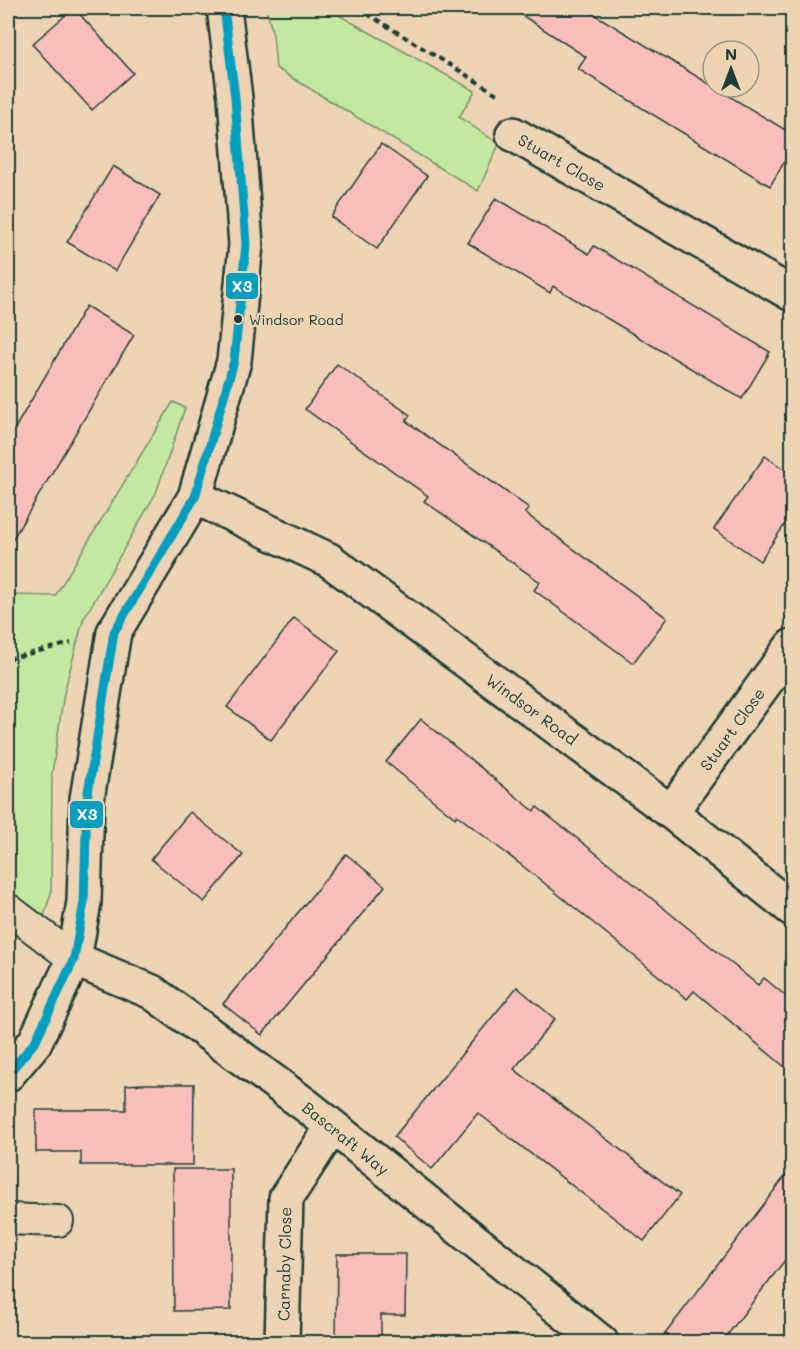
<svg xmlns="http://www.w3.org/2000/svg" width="800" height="1350" font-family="Mali,sans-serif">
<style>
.green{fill:#c5e8a1;stroke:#72926a;stroke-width:1.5}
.building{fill:#fbbfbb;stroke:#1f3d34;stroke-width:1.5}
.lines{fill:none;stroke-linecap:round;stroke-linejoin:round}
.lane-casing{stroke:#1f3d34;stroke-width:34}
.street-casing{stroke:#1f3d34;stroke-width:38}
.path{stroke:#1f3d34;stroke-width:4;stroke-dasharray:6 4.5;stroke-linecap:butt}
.lane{stroke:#edd4b5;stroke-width:30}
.street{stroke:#edd4b5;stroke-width:33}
.bus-1-casing{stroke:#edd4b5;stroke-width:14}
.bus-1{stroke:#039ebf;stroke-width:9}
.bus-dot{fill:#1f3d34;stroke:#edd4b5;stroke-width:2}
.labels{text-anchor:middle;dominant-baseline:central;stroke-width:5;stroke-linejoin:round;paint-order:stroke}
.bus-label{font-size:14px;fill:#1f3d34;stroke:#edd4b5;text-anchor:start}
.street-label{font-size:16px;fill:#1f3d34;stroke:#edd4b5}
.line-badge{stroke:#edd4b5;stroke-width:2}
.badge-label{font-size:16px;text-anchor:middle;font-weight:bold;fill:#fff}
</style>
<rect width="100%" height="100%" fill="#edd4b5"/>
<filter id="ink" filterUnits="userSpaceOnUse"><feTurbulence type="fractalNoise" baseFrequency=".0167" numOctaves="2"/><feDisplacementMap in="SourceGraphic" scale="12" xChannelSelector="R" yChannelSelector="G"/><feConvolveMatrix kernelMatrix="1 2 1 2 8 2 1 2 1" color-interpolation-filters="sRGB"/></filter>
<g filter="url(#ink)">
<g class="green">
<path d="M 266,8 L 326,8 L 475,91 L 459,117 L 499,144 L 478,191 L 276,68 L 273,35 Z"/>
<path d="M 173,402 L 185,408 L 156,493 L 83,620 L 64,693 L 52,774 L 51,893 L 41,927 L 8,902 L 8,591 L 13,595 L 55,596 Z"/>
</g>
<g class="building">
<path d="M 74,8 L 133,73 L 92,110 L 32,44 Z"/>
<path d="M 511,8 L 584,8 L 792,134 L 792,149 L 770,186 L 578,69 L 586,57 Z"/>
<path d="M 381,144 L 427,176 L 377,249 L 331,217 Z"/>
<path d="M 113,166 L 160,195 L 115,271 L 67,242 Z"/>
<path d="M 496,198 L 589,254 L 594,246 L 770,352 L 742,399 L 553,286 L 550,293 L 468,243 Z"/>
<path d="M 86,306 L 134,335 L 8,547 L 8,440 Z"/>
<path d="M 337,364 L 410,415 L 406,421 L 529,508 L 525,513 L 667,618 L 633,663 L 534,590 L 540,582 L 424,501 L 428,496 L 305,409 Z"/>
<path d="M 765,456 L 792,475 L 792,514 L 760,561 L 714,529 Z"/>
<path d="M 294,618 L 339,651 L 271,740 L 227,707 Z"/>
<path d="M 421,719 L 534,811 L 537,807 L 607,862 L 758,985 L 764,978 L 792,1001 L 792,1073 L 694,991 L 687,999 L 538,878 L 457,815 L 455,818 L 386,762 Z"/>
<path d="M 190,812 L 243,855 L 204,902 L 151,859 Z"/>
<path d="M 346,854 L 385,886 L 262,1035 L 223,1004 Z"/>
<path d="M 517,987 L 555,1019 L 514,1069 L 680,1195 L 644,1241 L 478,1113 L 432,1169 L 394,1137 Z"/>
<path d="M 143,1084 L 194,1084 L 193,1165 L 81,1165 L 81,1152 L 36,1152 L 36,1110 L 126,1110 L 126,1085 Z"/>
<path d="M 792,1167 L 792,1251 L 722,1342 L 659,1342 Z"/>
<path d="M 173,1169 L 231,1169 L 231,1310 L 174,1311 Z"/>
<path d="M 337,1254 L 406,1254 L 405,1315 L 381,1315 L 381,1342 L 336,1342 Z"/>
</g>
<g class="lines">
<defs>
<g id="lane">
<path d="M 8,909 L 74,959"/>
<path d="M 8,1219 L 58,1221"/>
</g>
<g id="street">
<path d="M 513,134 L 792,294"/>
<path d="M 195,497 L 329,560 L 671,812 L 792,909"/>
<path d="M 671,812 L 792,646"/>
<path d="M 74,959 L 152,992 L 307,1106 L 601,1342"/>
<path d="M 8,1074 L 35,1042 L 74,959 L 84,902 L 87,799 L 114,632 L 195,497 L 234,361 L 246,245 L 235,98 L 224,8"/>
<path d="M 282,1342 L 286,1198 L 332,1127"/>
</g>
</defs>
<use href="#lane" class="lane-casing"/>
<use href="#street" class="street-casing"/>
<g class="path">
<path d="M 358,8 L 497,94"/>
<path d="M 8,659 L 71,643"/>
</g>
<use href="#lane" class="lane"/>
<use href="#street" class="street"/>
<defs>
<path id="bus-1" d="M 8,1074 L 35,1042 L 74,959 L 84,902 L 87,799 L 114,632 L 195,497 L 234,361 L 246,245 L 235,98 L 224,8"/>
</defs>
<use href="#bus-1" class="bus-1-casing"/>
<use href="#bus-1" class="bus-1"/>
</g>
</g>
<circle class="bus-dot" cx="238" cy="319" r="5"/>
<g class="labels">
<g class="bus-label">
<text x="249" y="319">Windsor Road</text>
</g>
<g class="street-label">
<text transform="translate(562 162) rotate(30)">Stuart Close</text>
<text transform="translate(532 709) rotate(36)">Windsor Road</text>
<text transform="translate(732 729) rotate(-54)">Stuart Close</text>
<text transform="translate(346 1138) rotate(39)">Bascraft Way</text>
<text transform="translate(284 1264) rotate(-89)">Carnaby Close</text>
</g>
</g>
<g class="line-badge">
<rect x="225" y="272" width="34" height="28" rx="6" fill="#039ebf"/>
<rect x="69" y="800" width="35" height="29" rx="6" fill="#039ebf"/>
</g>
<g class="badge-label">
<text x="242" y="292">X3</text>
<text x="87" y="820">X3</text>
</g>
<rect width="800" height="1350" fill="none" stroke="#edd4b5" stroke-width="30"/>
<rect x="15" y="15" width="770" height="1320" fill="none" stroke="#1f3d34" stroke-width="2" filter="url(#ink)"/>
<g transform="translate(731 69)"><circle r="28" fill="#edd4b5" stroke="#9b9881" stroke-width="1.5"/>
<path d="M0-4.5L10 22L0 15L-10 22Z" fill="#1f3d34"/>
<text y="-9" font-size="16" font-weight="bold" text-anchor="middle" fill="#1f3d34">N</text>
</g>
</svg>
